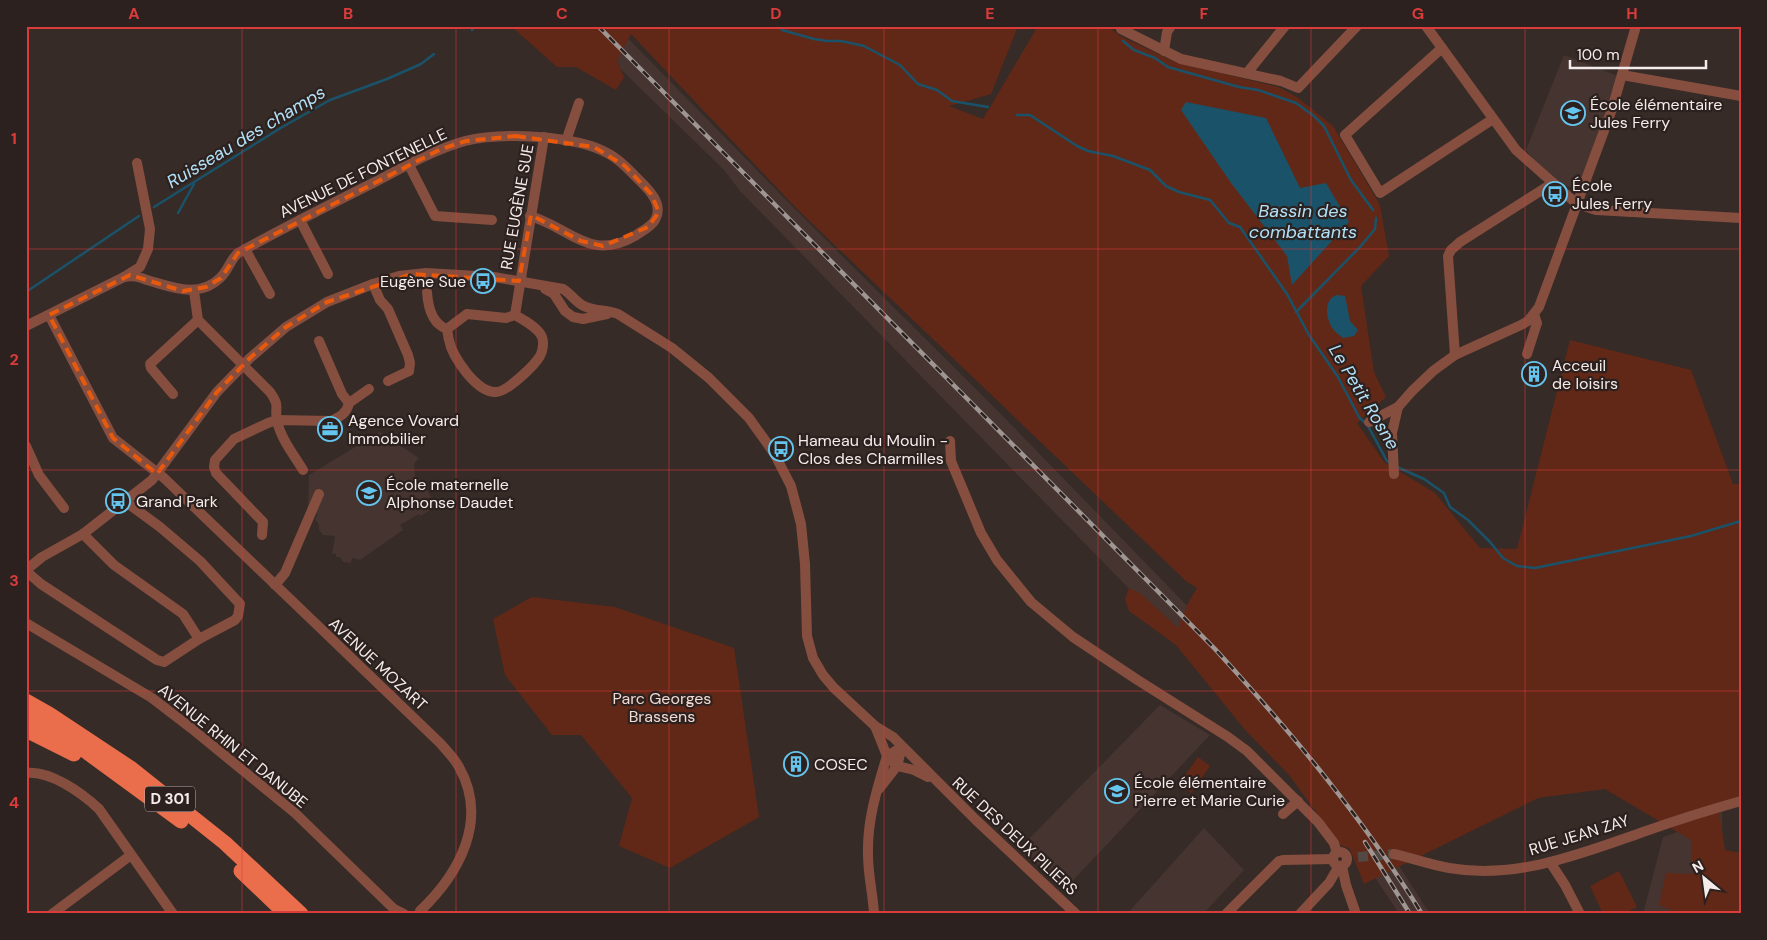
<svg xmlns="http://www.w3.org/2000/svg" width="1767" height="940" font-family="'DM Sans',sans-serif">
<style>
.built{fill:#45342f}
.green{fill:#622817}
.water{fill:#1a5369}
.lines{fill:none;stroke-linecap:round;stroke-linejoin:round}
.stream{stroke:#1a5369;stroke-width:2.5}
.minor-tunnel{stroke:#524844;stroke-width:10;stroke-dasharray:10 5;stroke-linecap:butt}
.minor{stroke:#854e3f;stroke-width:10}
.trunk{stroke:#ea6e4b;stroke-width:15}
.rail-casing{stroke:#9f9693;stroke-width:4.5}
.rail{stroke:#2c211e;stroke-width:2.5;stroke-dasharray:8;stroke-linecap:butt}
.marked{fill:none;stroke:#e8590c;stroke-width:4;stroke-dasharray:10 6;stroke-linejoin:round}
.grid{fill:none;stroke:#d93c3b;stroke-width:1;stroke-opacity:0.55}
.labels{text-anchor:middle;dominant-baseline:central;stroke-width:4.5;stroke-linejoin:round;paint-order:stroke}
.shield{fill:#2c211e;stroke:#b8afad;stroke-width:1}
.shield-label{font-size:15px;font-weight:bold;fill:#f4ecea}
.poi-label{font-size:16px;fill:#f4ecea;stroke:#2c211e;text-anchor:start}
.street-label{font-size:16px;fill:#f4ecea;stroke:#2c211e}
.park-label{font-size:16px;fill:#f2d9d2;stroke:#2c211e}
.water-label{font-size:18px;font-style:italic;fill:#b1e0f7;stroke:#2c211e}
.neatline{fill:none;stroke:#d93c3b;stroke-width:2}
.grid-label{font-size:16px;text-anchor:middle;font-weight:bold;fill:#d93c3b}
</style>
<rect width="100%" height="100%" fill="#362b27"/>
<g class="built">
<path d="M 616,26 L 794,208 L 999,412 L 1199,618 L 1357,800 L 1430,914 L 1399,914 L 1329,807 L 1190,651 L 740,191 L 723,169 L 599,48 Z"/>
<path d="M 1564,55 L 1618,76 L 1578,189 L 1553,183 L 1526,150 Z"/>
<path d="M 380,432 L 419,458 L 415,462 L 414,468 L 416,480 L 420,479 L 437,506 L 420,516 L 419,514 L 400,525 L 403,530 L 360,560 L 352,558 L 351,563 L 343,562 L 340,557 L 336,557 L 336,554 L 332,554 L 335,536 L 323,535 L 319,530 L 319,525 L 315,519 L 318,515 L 308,509 L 309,475 Z"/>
<path d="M 1160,705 L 1210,735 L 1064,890 L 1021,847 Z"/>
<path d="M 1722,811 L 1724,911 L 1741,914 L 1643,914 L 1663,837 L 1707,822 Z"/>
<path d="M 1204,828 L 1244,870 L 1203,914 L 1127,914 Z"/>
</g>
<g class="green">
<path d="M 511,26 L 910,26 L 914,28 L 924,26 L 1018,26 L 991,94 L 949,106 L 983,119 L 1038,26 L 1108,26 L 1120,36 L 1175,62 L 1278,87 L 1297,97 L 1333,126 L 1380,205 L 1389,256 L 1361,286 L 1374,372 L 1386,397 L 1357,423 L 1384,462 L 1435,493 L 1480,548 L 1517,549 L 1570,340 L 1691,370 L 1733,484 L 1741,484 L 1741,796 L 1719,812 L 1725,850 L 1741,853 L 1741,914 L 1679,914 L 1659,905 L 1666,873 L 1693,874 L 1691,840 L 1605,789 L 1538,798 L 1364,884 L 1350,849 L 1340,845 L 1289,775 L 1246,731 L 1176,645 L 1129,611 L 1125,599 L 1129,588 L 1141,594 L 1178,628 L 1187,605 L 1197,588 L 1186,581 L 797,209 L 631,34 L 617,61 L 624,77 L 616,90 L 576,67 L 557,67 Z"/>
<path d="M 532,597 L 615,607 L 734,648 L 759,817 L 670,868 L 619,846 L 632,798 L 581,735 L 552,735 L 505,675 L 493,619 Z"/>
<path d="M 1198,757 L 1210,766 L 1191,793 L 1179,784 Z"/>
<path d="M 1619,871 L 1637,907 L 1622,914 L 1603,914 L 1590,886 Z"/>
</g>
<g class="water">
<path d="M 1186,102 L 1266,118 L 1300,188 L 1326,183 L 1349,222 L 1292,285 L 1287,256 L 1231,183 L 1181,110 Z"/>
<path d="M 1337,295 L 1345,296 L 1350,321 L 1358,330 L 1354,336 L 1343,338 C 1340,335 1336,333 1333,329 C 1326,319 1323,299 1337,295 Z"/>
</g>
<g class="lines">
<g class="stream">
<path d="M 779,26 L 782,30 L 814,39 L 827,41 L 841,41 L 864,46 L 900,65 L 918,84 L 937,90 L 952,101 L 988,107"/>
<path d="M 472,30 L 475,26"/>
<path d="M 1123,41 L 1134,50 L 1155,58 L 1168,67 L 1239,87 L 1258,90 L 1296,103 L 1314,116 L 1324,126 L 1351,180 L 1373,210"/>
<path d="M 1017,115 L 1030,115 L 1077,146 L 1088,151 L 1113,156 L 1150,170 L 1166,186 L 1179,192 L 1210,200 L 1229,223 L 1240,227 L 1287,294 L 1309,335 L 1338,377 L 1359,417 L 1368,426 L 1387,461 L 1390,463"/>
<path d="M 154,207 L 279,129 L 330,100 L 387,79 L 421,64 L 434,54"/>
<path d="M 178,213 L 194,184"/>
<path d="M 26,292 L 139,216"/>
<path d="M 1296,312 L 1360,247 L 1375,229 L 1376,218"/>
<path d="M 1397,467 L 1424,479 L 1444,493 L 1450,507 L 1468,520 L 1490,542 L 1503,558 L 1517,566 L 1535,568 L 1691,536 L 1741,521"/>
</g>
<path class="minor-tunnel" d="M 1358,857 L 1394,854"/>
<g class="minor">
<path d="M 1123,26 L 1121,29 L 1181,59 L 1281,81 L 1298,88 L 1357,26"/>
<path d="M 1426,26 L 1516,150 L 1577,204 L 1596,210 L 1741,218"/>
<path d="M 1442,48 L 1345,135 L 1380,193 L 1493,119"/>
<path d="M 1164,51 L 1167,32 L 1171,26"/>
<path d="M 1247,73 L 1285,26"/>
<path d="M 1622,75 L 1741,96"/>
<path d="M 566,141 L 579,103"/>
<path d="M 409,165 L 435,216 L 492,220"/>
<path d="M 300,220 L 328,274"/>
<path d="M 245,249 L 270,294"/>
<path d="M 124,277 C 133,275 139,277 147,280 C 172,287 198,299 220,278 C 228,271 230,260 238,253 C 283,228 329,205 375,182 C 404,167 433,150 465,141 C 501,132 577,135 609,154 C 619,159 627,168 635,176 C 646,187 665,203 655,220 C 651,227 642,231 635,236 C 590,262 571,228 530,216"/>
<path d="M 373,284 L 380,300 L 388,309 L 408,355 L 410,363 L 409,371"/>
<path d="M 545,289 L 554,294 L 565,311 L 573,317 L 583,319 L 607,314"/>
<path d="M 194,291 L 198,320 L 270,392 C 281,408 274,406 277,421 C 281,439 294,455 303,470"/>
<path d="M 427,292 C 428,307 432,324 447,329"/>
<path d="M 49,315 L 113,438 L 164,478 L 440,743 C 447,751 455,759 459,767 C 489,820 459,874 420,911"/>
<path d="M 515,315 C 523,320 538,327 542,337 C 544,342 543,351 540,356 C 535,365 507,392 496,392 C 477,393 452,357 449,340 C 448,337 448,333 447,329 L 467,314 L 506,318 L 515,315 L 544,137"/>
<path d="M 26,326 L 124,277 L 140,267 L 148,249 L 150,229 L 137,163"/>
<path d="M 1527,354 L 1537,323 L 1534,314"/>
<path d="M 1455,355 L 1448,256 L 1451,250 L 1460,242 L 1553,183"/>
<path d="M 388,381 L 409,371"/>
<path d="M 173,394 L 151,368 L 150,364 L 198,320"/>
<path d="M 349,403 L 369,389"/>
<path d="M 1369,422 L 1398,407 L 1413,390 L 1433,371 L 1455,355 L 1521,325 L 1528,321 L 1539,307 L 1612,109 L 1636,26"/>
<path d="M 950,441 L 951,461 L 981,533 L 997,560 L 1031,602 L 1073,637 L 1136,679 L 1228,737 L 1247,751 L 1318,822 L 1334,843 L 1337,853"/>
<path d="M 26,446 L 39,475 L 64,508"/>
<path d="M 1394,474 L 1392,433 L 1398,407"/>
<path d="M 83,534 L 114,565 L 183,614 L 199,639"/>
<path d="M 262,535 L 263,522 L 216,473 L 214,467 L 215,460 L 234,439 L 268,423 L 277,420 L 331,421 C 340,417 347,413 349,403 L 342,394 L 319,341"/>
<path d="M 26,570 L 42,557 L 83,534 L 152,480 L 217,392 L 250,358 L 286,327 L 327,302 L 373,284 L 399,276 L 426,273 L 494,277 L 563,289 C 571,294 575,301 582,305 C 593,312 606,309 618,314 L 672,348 L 709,378 L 749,418 L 774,453 L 791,486 L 801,524 L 805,564 L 807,636 L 813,658 L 823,675 L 834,688 L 875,726 L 893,737 L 976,820 L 1076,914"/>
<path d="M 26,571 L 41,584 L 157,660 L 164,662 L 199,639 L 235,620 L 238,616 L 240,604 L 200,561 L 160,527 L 126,502"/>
<path d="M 275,585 L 285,573 L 319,494"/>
<path d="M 26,623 L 152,698 L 191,728 L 295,813 L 394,909 L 404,914"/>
<path d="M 875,726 L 887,756 L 897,766 L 914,770 L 928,777"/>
<path d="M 26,773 C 50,770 82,793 99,809 L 173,914"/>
<path d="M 879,789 L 897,766 L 902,747"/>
<path d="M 1283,814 L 1298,801"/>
<circle cx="1340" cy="859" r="7"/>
<path d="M 1394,854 C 1412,858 1431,865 1449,868 C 1517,880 1583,853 1646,831 C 1677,820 1709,810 1741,801"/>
<path d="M 1550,862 L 1565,885 L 1580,914"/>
<path d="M 1342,866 L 1346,885 L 1356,914"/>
<path d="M 52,914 L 131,855"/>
<path d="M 874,914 C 873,894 868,875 868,855 C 867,820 877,789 887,756 L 902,747"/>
<path d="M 1226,914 L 1279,861 L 1283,860 L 1333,859"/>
<path d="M 1300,914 L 1329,883 L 1339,866"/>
</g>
<g class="trunk">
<path d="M 26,701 L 49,714 L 132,769 L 225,843 L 301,914"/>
<path d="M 26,714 L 84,750 L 181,821"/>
<path d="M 26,730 L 74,754"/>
<path d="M 241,871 L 286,914"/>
</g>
<defs>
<g id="rail">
<path d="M 598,26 L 1215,649 C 1291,732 1363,818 1422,914"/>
<path d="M 1365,842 L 1410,914"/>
</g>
</defs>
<use href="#rail" class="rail-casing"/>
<use href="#rail" class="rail"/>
</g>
<path class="marked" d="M 516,136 L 594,147 L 625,166 L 651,194 L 659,212 L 648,227 L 603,246 L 581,241 L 531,215 L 519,281 L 412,274 L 327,302 L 286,327 L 250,358 L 217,392 L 157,474 L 113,438 L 49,315 L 130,275 L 183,291 L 206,287 L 221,278 L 238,253 L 441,149 L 466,141 Z"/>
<path class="grid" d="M 242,26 L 242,914M 456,26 L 456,914M 669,26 L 669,914M 884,26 L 884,914M 1098,26 L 1098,914M 1311,26 L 1311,914M 1525,26 L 1525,914M 26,249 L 1741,249M 26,470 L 1741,470M 26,691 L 1741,691"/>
<defs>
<symbol id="school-ring" viewBox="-11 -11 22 22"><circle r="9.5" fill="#2c211e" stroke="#65c5ee" stroke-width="1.5"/><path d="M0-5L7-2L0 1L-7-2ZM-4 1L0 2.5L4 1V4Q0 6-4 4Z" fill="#65c5ee"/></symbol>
<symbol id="bus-ring" viewBox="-11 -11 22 22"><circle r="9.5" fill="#2c211e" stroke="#65c5ee" stroke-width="1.5"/><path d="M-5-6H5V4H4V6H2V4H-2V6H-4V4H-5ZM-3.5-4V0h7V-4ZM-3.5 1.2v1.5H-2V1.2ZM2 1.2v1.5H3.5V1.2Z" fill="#65c5ee"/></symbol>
<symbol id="building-ring" viewBox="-11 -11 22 22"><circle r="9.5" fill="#2c211e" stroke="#65c5ee" stroke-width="1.5"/><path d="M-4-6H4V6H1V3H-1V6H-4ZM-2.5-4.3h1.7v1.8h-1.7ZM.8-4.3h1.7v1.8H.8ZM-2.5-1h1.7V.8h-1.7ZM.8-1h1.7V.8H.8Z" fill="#65c5ee"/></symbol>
<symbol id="office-ring" viewBox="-11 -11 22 22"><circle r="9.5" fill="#2c211e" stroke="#65c5ee" stroke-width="1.5"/><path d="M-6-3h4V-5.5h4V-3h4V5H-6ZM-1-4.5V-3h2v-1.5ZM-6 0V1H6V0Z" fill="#65c5ee"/></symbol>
</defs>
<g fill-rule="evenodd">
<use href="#school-ring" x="1559" y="99" width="28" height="28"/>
<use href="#bus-ring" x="1541" y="180" width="28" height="28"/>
<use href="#bus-ring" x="469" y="267" width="28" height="28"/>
<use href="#building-ring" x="1520" y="360" width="28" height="28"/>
<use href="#office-ring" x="316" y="415" width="28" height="28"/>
<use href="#bus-ring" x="767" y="435" width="28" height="28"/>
<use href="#school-ring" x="355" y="479" width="28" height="28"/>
<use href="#bus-ring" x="104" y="487" width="28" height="28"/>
<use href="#building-ring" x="782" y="750" width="28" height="28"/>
<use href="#school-ring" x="1103" y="777" width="28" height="28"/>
</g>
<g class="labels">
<rect class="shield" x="145" y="786.5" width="50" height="25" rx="4"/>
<g class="shield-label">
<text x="170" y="799">D 301</text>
</g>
<g class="poi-label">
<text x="1590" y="104">École élémentaire<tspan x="1590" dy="18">Jules Ferry</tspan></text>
<text x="1572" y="185">École<tspan x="1572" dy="18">Jules Ferry</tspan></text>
<text x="466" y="281" text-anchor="end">Eugène Sue</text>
<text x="1552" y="365">Acceuil<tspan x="1552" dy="18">de loisirs</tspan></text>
<text x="348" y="420">Agence Vovard<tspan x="348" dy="18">Immobilier</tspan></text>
<text x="798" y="440">Hameau du Moulin -<tspan x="798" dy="18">Clos des Charmilles</tspan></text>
<text x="386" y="484">École maternelle<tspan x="386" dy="18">Alphonse Daudet</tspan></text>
<text x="136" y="501">Grand Park</text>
<text x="814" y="764">COSEC</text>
<text x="1134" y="782">École élémentaire<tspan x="1134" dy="18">Pierre et Marie Curie</tspan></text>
</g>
<g class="street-label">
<text transform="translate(363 173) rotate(-26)">AVENUE DE FONTENELLE</text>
<text transform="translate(517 207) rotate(-80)">RUE EUGÈNE SUE</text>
<text transform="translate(378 664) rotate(43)">AVENUE MOZART</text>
<text transform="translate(233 746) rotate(39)">AVENUE RHIN ET DANUBE</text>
<text transform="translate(1579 835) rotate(-17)">RUE JEAN ZAY</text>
<text transform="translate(1015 836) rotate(43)">RUE DES DEUX PILIERS</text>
</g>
<g class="park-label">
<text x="662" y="698">Parc Georges<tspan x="662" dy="18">Brassens</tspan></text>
</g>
<g class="water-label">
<text transform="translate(246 137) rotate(-31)">Ruisseau des champs</text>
<text x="1303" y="211">Bassin des<tspan x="1303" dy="21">combattants</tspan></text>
<text transform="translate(1364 397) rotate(59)">Le Petit Rosne</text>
</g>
</g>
<rect width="1767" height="940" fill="none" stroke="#2c211e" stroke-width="55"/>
<g transform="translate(1704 878) rotate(331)" stroke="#2c211e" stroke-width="4" paint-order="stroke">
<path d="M0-4L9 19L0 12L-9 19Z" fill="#f4ecea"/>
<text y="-8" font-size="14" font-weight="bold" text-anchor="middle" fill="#f4ecea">N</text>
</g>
<path d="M1570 60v8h136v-8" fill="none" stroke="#f4ecea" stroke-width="2.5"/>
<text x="1577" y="60" font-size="15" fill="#f4ecea" stroke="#2c211e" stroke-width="4" paint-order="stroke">100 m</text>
<rect x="28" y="28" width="1712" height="884" class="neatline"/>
<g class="grid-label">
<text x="134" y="19">A</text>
<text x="348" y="19">B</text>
<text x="562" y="19">C</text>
<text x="776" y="19">D</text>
<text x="990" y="19">E</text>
<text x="1204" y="19">F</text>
<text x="1418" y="19">G</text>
<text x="1632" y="19">H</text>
<text x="14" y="144">1</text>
<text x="14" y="365">2</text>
<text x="14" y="586">3</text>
<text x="14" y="808">4</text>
</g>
</svg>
